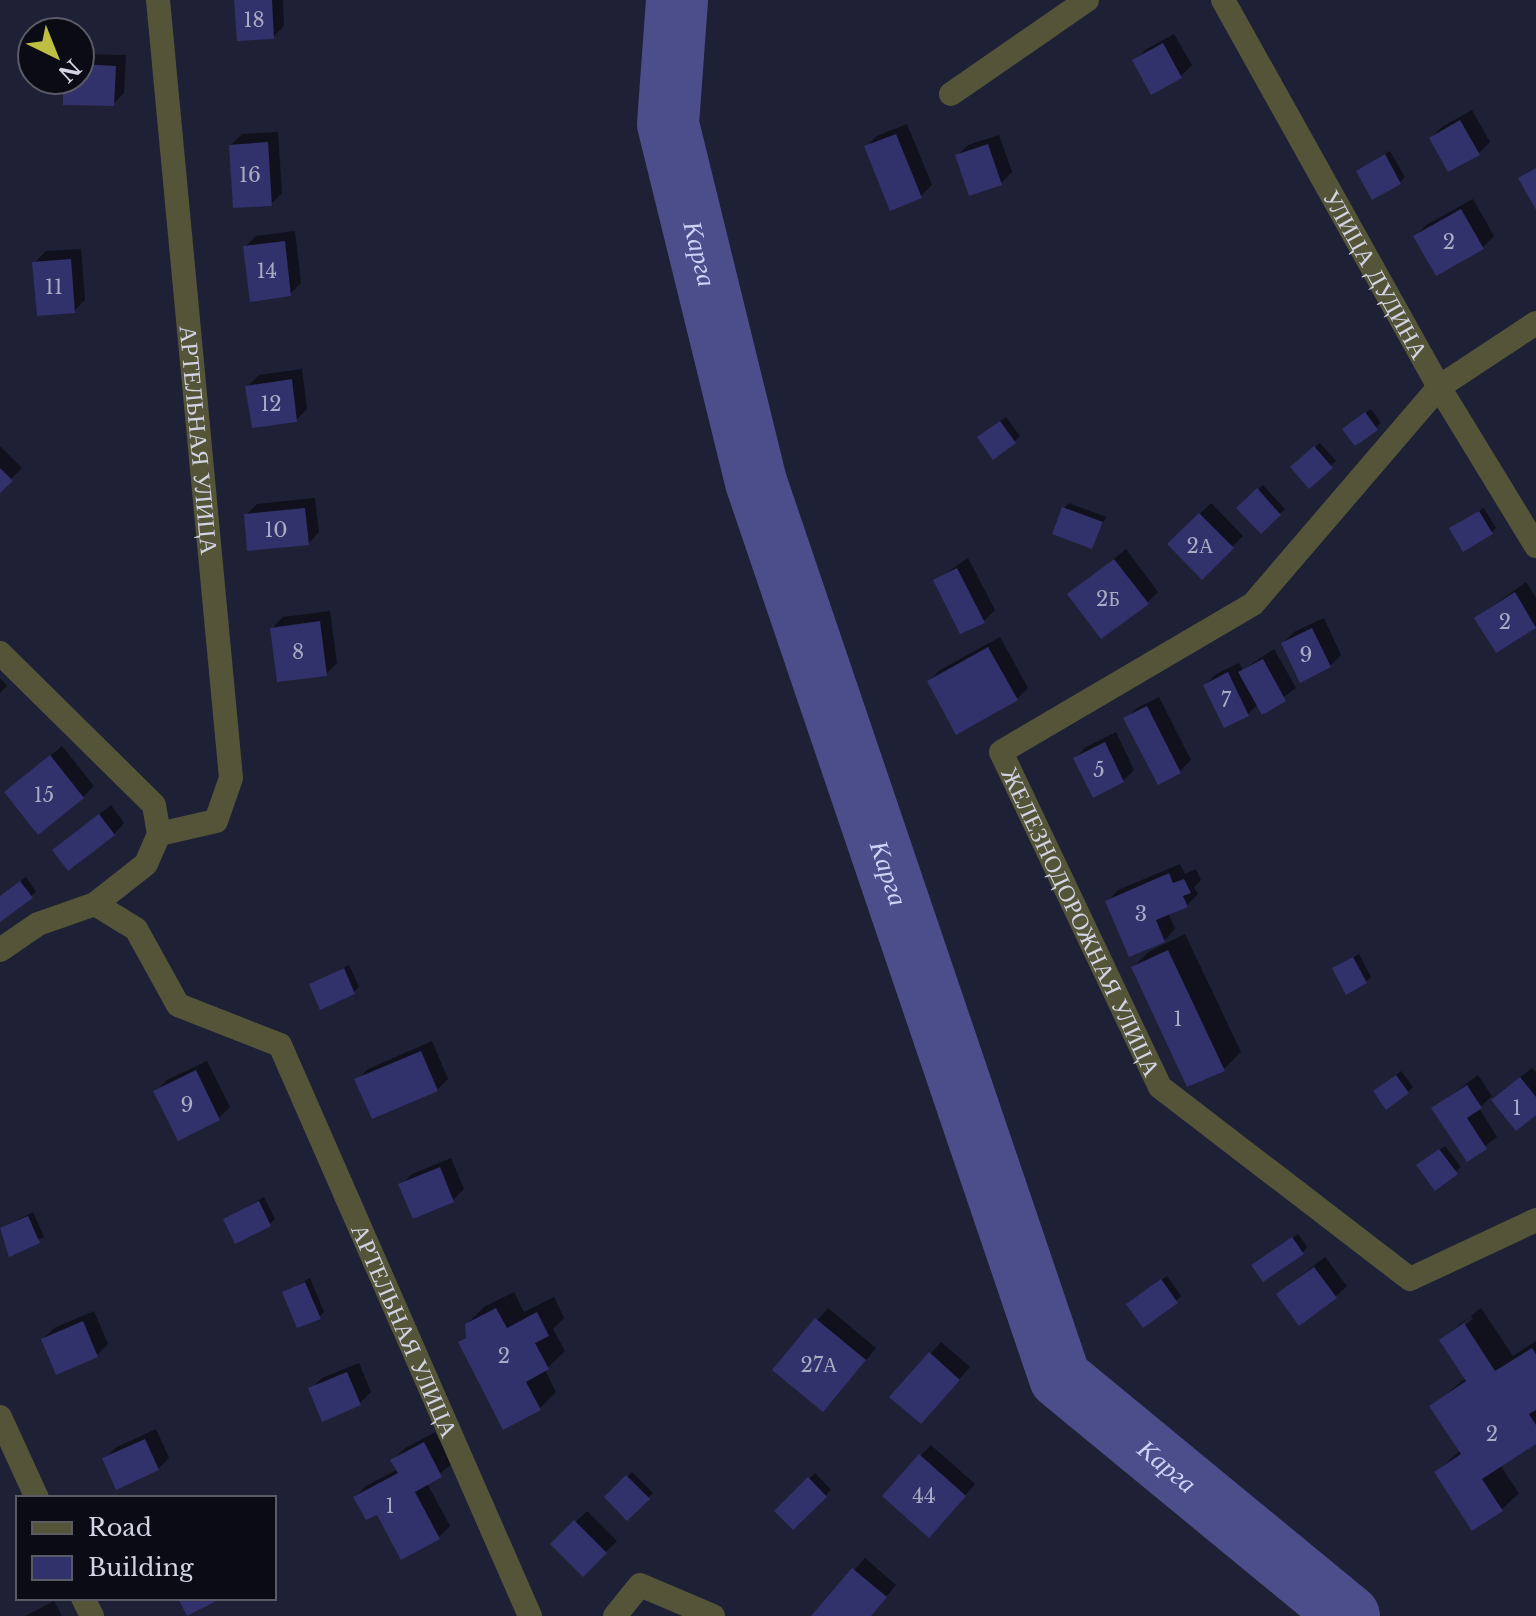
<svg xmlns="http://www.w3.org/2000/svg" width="1536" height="1616" font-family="'Libre Baskerville',serif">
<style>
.shadow{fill:#0007;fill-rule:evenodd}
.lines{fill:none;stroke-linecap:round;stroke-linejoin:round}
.river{stroke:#4c4e8b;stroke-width:62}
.building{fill:#31316b}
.minor{stroke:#545538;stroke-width:24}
.labels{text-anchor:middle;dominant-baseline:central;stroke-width:6;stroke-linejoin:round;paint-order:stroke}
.number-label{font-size:20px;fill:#aaabc5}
.street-label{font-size:24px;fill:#d2d4e3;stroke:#0a0b14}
.water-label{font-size:26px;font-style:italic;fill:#cdd2f7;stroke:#0a0b14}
</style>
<rect width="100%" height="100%" fill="#1e2036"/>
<g class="shadow">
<path d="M 237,0 L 283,0 L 284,26 L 273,37 Z"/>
<path d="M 1174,34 L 1192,65 L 1181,76 L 1152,92 L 1135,61 L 1145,50 Z"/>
<path d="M 80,54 L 126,55 L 124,93 L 113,104 L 65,80 L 80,80 Z"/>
<path d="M 1472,110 L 1490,142 L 1479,153 L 1431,138 L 1442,127 Z"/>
<path d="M 907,124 L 932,185 L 921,196 L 866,147 L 877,136 Z"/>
<path d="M 278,132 L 282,193 L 271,204 L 231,145 L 242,134 Z"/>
<path d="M 999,135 L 1012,172 L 1001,183 L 957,156 L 968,145 Z"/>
<path d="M 1390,151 L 1405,177 L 1400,182 L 1358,171 Z"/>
<path d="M 1473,199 L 1494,236 L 1483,247 L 1416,236 L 1426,225 Z"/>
<path d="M 295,231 L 301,283 L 290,294 L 245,247 L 256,236 Z"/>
<path d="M 81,249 L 85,300 L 74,311 L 35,262 L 46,251 Z"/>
<path d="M 302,369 L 307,409 L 296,420 L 248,386 L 259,375 Z"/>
<path d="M 1371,409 L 1381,423 L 1376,428 L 1350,424 Z"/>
<path d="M 1006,417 L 1020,436 L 1015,441 L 984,433 Z"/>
<path d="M 1320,443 L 1336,461 L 1309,486 L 1292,467 Z"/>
<path d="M 0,446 L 22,468 L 0,490 Z"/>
<path d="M 1263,485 L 1285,509 L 1261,531 L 1239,508 Z"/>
<path d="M 315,498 L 319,532 L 308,544 L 246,515 L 257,504 Z"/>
<path d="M 1069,503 L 1106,517 L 1092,547 L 1064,508 Z"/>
<path d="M 1211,503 L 1243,536 L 1202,577 L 1169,544 Z"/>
<path d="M 1484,508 L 1496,528 L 1491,533 L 1457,524 Z"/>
<path d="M 1126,549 L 1158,592 L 1147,603 L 1070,594 Z"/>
<path d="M 968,558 L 995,610 L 984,621 L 935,581 Z"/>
<path d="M 1526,582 L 1536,598 L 1536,626 L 1497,650 L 1476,618 Z"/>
<path d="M 330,611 L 337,663 L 326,674 L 272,628 L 283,617 Z"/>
<path d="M 1324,618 L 1341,655 L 1330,666 L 1283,643 L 1294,632 Z"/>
<path d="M 1000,637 L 1028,688 L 1017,699 L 929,681 L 940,670 Z"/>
<path d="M 1274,649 L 1296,688 L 1263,712 L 1258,704 L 1248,714 L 1205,685 L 1216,674 L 1239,663 L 1243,670 Z"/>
<path d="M 0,678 L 7,686 L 0,693 Z"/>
<path d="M 1159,697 L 1191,760 L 1180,771 L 1159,782 L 1126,719 L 1137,708 Z"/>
<path d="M 1116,732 L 1134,770 L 1123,781 L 1075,758 L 1086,747 Z"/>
<path d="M 62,746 L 94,786 L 83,797 L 6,792 Z"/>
<path d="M 111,805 L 124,823 L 114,834 L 54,850 Z"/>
<path d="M 1180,864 L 1185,874 L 1196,869 L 1201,880 L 1194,887 L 1198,894 L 1187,905 L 1168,913 L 1175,929 L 1162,943 L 1107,902 L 1118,890 Z"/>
<path d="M 26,877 L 36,892 L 0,920 L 0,897 Z"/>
<path d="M 1185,934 L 1241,1052 L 1224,1069 L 1188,1084 L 1133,967 L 1150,951 Z"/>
<path d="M 1359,954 L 1371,977 L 1366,982 L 1335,968 Z"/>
<path d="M 349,965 L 359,987 L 354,992 L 311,984 Z"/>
<path d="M 432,1041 L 448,1079 L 437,1090 L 357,1080 L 368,1069 Z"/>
<path d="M 207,1061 L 230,1107 L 219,1118 L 179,1138 L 156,1091 L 167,1080 Z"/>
<path d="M 1532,1068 L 1536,1072 L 1536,1112 L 1505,1089 Z"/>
<path d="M 1401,1071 L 1413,1087 L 1408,1092 L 1380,1087 Z"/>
<path d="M 1478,1075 L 1492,1096 L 1479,1108 L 1497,1137 L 1467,1159 L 1434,1108 Z"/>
<path d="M 1445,1146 L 1461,1167 L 1456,1172 L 1424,1161 Z"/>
<path d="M 451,1158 L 464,1189 L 453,1200 L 414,1216 L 401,1185 L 412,1174 Z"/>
<path d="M 264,1197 L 275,1219 L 270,1224 L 225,1220 Z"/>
<path d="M 33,1212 L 44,1237 L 10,1254 L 0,1229 Z"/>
<path d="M 1298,1234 L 1307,1247 L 1303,1252 L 1259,1261 Z"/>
<path d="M 1325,1257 L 1347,1286 L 1336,1296 L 1278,1294 Z"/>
<path d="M 1167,1276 L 1181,1296 L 1176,1301 L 1133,1299 Z"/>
<path d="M 310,1278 L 324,1312 L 319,1317 L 284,1293 Z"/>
<path d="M 514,1292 L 524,1312 L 554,1297 L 564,1318 L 553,1329 L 565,1351 L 545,1370 L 556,1392 L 539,1409 L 460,1343 L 468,1335 L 467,1324 L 484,1307 Z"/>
<path d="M 828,1308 L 876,1348 L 834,1398 L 775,1370 Z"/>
<path d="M 1481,1308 L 1513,1356 L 1536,1341 L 1536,1441 L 1500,1465 L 1519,1493 L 1502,1509 L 1473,1528 L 1436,1472 L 1461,1450 L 1432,1406 L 1466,1378 L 1441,1340 ZM 1471,1316 L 1473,1319 L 1458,1330 L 1458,1325 Z"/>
<path d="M 94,1311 L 108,1344 L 97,1355 L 57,1372 L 43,1339 L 54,1328 Z"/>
<path d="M 941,1342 L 970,1367 L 931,1411 L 892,1397 Z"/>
<path d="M 359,1363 L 371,1392 L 360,1403 L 311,1389 L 322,1378 Z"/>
<path d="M 156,1429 L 169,1458 L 158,1469 L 104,1459 L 115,1448 Z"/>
<path d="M 435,1432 L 452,1464 L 427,1483 L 450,1526 L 439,1537 L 402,1557 L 377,1512 L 355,1497 L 366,1486 L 398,1469 L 393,1460 L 404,1449 Z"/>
<path d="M 931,1445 L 975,1484 L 940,1524 L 920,1456 Z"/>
<path d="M 632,1472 L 653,1493 L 627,1518 L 607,1497 Z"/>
<path d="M 815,1473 L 831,1490 L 793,1527 L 777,1511 Z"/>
<path d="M 587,1511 L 617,1541 L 583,1574 L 553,1544 Z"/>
<path d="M 865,1558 L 896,1585 L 870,1616 L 814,1616 Z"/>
<path d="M 54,1601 L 62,1616 L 25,1616 Z"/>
</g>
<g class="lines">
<path class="river" id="s1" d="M 677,0 L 668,124 L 756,482 L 1060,1378 L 1349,1616"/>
</g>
<g class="building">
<path d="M 234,0 L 272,0 L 274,39 L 237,41 Z"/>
<path d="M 1163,43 L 1182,78 L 1151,95 L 1132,60 Z"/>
<path d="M 80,64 L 116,66 L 114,106 L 63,105 L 63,80 L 80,80 Z"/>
<path d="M 1460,120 L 1480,155 L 1448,172 L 1429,138 Z"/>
<path d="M 896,134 L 922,198 L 890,211 L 864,146 Z"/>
<path d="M 268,142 L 272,206 L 233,208 L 229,145 Z"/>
<path d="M 988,144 L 1002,185 L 969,196 L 955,155 Z"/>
<path d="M 1385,154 L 1401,184 L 1372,200 L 1356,171 Z"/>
<path d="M 1536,168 L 1536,210 L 1518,178 Z"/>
<path d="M 1461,209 L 1484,249 L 1436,276 L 1413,236 Z"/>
<path d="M 285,241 L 291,296 L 250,302 L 243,246 Z"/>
<path d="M 71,259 L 75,313 L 37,316 L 32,262 Z"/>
<path d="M 292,379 L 297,422 L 252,428 L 245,386 Z"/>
<path d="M 1365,412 L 1378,430 L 1355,446 L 1342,429 Z"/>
<path d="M 1000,421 L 1016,443 L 993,460 L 977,437 Z"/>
<path d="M 1314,446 L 1333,468 L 1309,489 L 1290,467 Z"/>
<path d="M 0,468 L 13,481 L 0,493 Z"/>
<path d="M 1257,488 L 1281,515 L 1261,534 L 1236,508 Z"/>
<path d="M 1062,507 L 1103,522 L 1092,549 L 1052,534 Z"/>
<path d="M 305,508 L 309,545 L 247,551 L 244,514 Z"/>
<path d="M 1479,511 L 1493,534 L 1463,552 L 1449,528 Z"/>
<path d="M 1199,513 L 1234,548 L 1202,580 L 1167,544 Z"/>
<path d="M 1114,559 L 1149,604 L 1101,639 L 1067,594 Z"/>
<path d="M 957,568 L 985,623 L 960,634 L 933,580 Z"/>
<path d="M 1515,592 L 1536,628 L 1496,653 L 1474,618 Z"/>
<path d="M 320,621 L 327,676 L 277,682 L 270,628 Z"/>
<path d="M 1312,628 L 1331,667 L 1300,683 L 1281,643 Z"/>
<path d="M 988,647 L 1018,700 L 956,735 L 927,681 Z"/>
<path d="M 1263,659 L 1286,701 L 1262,715 L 1238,672 Z"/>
<path d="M 1228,672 L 1249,716 L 1224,728 L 1203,685 Z"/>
<path d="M 1147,706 L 1181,773 L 1158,785 L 1123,718 Z"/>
<path d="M 1105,742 L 1124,782 L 1093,798 L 1073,758 Z"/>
<path d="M 50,755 L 84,798 L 38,835 L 4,792 Z"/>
<path d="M 99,814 L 115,835 L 68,871 L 52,850 Z"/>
<path d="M 1169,873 L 1173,883 L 1184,879 L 1191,893 L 1183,896 L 1188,907 L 1156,920 L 1165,942 L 1129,957 L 1105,901 Z"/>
<path d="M 20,881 L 33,898 L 0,922 L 0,896 Z"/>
<path d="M 1168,950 L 1225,1071 L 1187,1087 L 1131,967 Z"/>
<path d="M 1353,957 L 1367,983 L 1346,995 L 1332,968 Z"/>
<path d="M 344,968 L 355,994 L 320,1010 L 309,984 Z"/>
<path d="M 421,1051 L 438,1091 L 372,1119 L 354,1079 Z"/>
<path d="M 196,1070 L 220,1120 L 178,1141 L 153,1091 Z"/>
<path d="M 1396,1075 L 1409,1093 L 1386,1110 L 1373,1091 Z"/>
<path d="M 1520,1077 L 1536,1097 L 1536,1115 L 1516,1131 L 1491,1100 Z"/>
<path d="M 1467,1085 L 1482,1108 L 1467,1118 L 1487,1149 L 1467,1162 L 1431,1108 Z"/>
<path d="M 1439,1149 L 1458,1174 L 1435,1191 L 1416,1165 Z"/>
<path d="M 440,1167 L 454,1202 L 413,1219 L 398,1184 Z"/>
<path d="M 259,1201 L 271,1226 L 235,1244 L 223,1219 Z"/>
<path d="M 28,1216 L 40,1243 L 9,1257 L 0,1228 Z"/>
<path d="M 1292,1237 L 1304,1254 L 1263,1282 L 1251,1265 Z"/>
<path d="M 1314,1267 L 1337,1298 L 1299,1326 L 1276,1294 Z"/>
<path d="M 1161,1279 L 1178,1303 L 1143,1328 L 1126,1304 Z"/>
<path d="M 305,1282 L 321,1319 L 297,1328 L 282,1292 Z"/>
<path d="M 496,1308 L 507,1328 L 537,1312 L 549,1336 L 535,1343 L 549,1369 L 526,1382 L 541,1410 L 503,1430 L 458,1342 L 466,1338 L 465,1324 Z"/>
<path d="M 815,1318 L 866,1360 L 823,1412 L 772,1370 Z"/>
<path d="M 83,1321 L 98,1357 L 56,1375 L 41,1339 Z"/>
<path d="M 1464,1323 L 1495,1371 L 1532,1348 L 1536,1354 L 1536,1410 L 1529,1414 L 1536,1425 L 1536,1444 L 1482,1479 L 1503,1511 L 1472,1531 L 1434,1472 L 1461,1454 L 1429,1406 L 1466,1381 L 1439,1340 Z"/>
<path d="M 929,1352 L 960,1380 L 921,1424 L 889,1397 Z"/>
<path d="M 347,1372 L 361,1405 L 322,1422 L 308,1388 Z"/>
<path d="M 145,1439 L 159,1470 L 116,1490 L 102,1458 Z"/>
<path d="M 424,1442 L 442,1477 L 415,1492 L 440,1539 L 401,1560 L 377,1515 L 366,1520 L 353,1497 L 398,1473 L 390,1460 Z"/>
<path d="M 919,1454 L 966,1496 L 929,1538 L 882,1496 Z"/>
<path d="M 626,1475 L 650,1499 L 627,1521 L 604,1497 Z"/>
<path d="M 808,1477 L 827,1497 L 793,1530 L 774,1511 Z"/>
<path d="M 574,1520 L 607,1553 L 583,1577 L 550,1544 Z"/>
<path d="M 852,1568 L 887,1597 L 871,1616 L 811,1616 Z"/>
<path d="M 178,1598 L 222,1598 L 187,1616 Z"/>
</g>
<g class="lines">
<g class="minor">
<path id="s2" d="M 158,0 L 231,778 L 216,821 L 159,834"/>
<path id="s3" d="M 1223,0 L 1439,387 L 1536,546"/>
<path d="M 951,94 L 1087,0"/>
<path id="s4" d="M 1536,323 L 1439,387 L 1253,604 L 1001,752 L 1160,1087 L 1410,1279 L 1536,1220"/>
<path d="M 0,653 L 154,805 L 159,834 L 146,864 L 95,904 L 38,924 L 0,950"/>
<path id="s5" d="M 95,904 L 136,929 L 178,1005 L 280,1045 L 530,1616"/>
<path d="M 0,1417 L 37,1498"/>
<path d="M 83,1598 L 92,1616"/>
<path d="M 615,1616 L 640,1585 L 713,1616"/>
</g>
</g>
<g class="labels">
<g class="number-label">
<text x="254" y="20">18</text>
<text x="250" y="175">16</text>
<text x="1449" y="242">2</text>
<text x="267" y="271">14</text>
<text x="54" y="287">11</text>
<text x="271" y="404">12</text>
<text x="276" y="530">10</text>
<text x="1200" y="546">2А</text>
<text x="1108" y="599">2Б</text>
<text x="1505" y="622">2</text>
<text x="298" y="652">8</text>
<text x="1306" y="655">9</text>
<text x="1226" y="700">7</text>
<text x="1099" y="770">5</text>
<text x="44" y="795">15</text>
<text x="1141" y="914">3</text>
<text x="1178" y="1019">1</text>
<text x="187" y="1105">9</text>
<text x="1517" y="1108">1</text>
<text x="504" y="1356">2</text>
<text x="819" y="1365">27А</text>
<text x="1492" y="1434">2</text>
<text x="924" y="1496">44</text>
<text x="390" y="1506">1</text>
</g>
<g class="street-label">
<text stroke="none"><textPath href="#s3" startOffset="314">УЛИЦА ДУДИНА</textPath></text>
<text stroke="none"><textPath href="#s2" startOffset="442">АРТЕЛЬНАЯ УЛИЦА</textPath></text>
<text stroke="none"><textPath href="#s4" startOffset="882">ЖЕЛЕЗНОДОРОЖНАЯ УЛИЦА</textPath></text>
<text stroke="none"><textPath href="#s5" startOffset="556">АРТЕЛЬНАЯ УЛИЦА</textPath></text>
</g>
<g class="water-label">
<text stroke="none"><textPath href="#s1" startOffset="258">Карга</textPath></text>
<text stroke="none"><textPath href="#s1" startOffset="906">Карга</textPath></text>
<text stroke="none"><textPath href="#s1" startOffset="1578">Карга</textPath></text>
</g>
</g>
<rect x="16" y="1496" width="260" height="104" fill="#0a0b14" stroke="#5a5b67" stroke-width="2"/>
<rect x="32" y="1522" width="40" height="12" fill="#545538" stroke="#5a5b67" stroke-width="2"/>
<text x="88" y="1536" font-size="24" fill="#d2d4e3">Road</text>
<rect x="32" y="1556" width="40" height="24" fill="#31316b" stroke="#5a5b67" stroke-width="2"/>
<text x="88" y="1576" font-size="24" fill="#d2d4e3">Building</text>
<g transform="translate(56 56) rotate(137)"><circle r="38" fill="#0a0b14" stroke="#5a5b67" stroke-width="2"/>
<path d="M0-6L14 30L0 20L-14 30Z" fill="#bebf42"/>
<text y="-12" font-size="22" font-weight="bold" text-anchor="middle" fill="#d2d4e3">N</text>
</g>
</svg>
